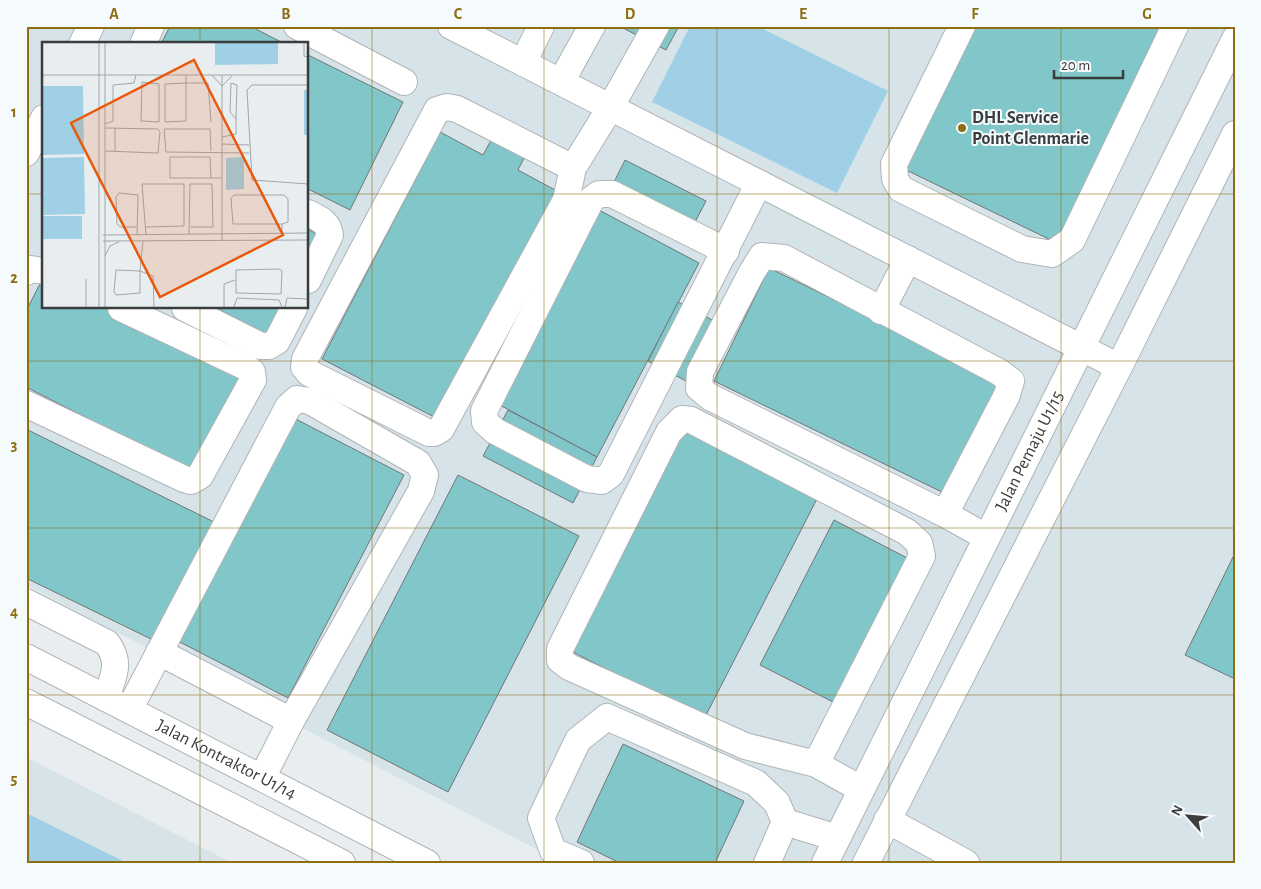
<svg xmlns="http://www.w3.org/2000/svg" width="1261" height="889" font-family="'Alegreya Sans',sans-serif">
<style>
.built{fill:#d6e3e9;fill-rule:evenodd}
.green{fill:#9fd0e6}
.building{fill:#81c6c9;stroke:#727777}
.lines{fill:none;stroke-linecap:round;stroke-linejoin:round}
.minor-casing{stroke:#b0b4b7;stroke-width:28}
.minor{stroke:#fff;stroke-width:26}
.grid{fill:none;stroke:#8d6e11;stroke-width:1;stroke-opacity:0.55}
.poi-dot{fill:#8d6e11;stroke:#f5fafc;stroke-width:2}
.labels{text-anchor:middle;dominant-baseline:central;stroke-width:4;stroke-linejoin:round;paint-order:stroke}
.poi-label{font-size:18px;font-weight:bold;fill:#3b3c3d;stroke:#f5fafc;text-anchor:start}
.street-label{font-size:18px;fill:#3b3c3d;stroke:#f5fafc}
.inset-road{fill:none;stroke:#a3a6a8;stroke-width:1}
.view{fill:#e8590c;fill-opacity:0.15;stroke:#e8590c;stroke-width:2.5}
.inset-edge{fill:none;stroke:#3b3c3d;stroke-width:2.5}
.neatline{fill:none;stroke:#8d6e11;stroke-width:2}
.grid-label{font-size:16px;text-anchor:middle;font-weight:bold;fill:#8d6e11}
</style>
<rect width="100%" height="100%" fill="#e8edef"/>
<g class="built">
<path d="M 26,26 L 1235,26 L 1235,863 L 563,863 L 26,585 ZM 44,44 L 308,44 L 308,308 L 44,308 Z"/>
<path d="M 26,757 L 232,863 L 26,863 Z"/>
</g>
<g class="green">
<path d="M 690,26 L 757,26 L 888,91 L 837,193 L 652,102 Z"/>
<path d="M 26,813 L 127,863 L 26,863 Z"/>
</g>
<g class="building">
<path d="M 170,26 L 250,26 L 285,44 L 161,44 Z"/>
<path d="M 619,26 L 679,26 L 666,50 Z"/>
<path d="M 973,26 L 1162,26 L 1057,243 L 904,169 Z"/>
<path d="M 308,55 L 403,102 L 350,210 L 308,189 Z"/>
<path d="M 440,132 L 483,155 L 495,133 L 528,150 L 518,170 L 557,191 L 438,419 L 322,359 Z"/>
<path d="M 625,160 L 706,201 L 694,224 L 614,182 Z"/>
<path d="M 597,209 L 699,263 L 597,457 L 496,403 Z"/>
<path d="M 308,229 L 318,235 L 308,256 Z"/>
<path d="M 769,268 L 1001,381 L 946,494 L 714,381 Z"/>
<path d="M 43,278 L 44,308 L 105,308 L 245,374 L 195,473 L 26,387 L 26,311 Z"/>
<path d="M 678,302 L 718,323 L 688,382 L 648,361 Z"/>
<path d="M 216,308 L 280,308 L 266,334 Z"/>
<path d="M 508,410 L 597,457 L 573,503 L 483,456 Z"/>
<path d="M 288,415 L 404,475 L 288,698 L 172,638 Z"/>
<path d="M 682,425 L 819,495 L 704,719 L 567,649 Z"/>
<path d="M 26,429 L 214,522 L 155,641 L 26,578 Z"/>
<path d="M 458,475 L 579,536 L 448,792 L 327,730 Z"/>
<path d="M 834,520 L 913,561 L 839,705 L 760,665 Z"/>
<path d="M 1235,553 L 1235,679 L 1185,655 Z"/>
<path d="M 623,744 L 744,801 L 715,863 L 620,863 L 577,842 Z"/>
</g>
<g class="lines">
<defs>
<g id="minor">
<path d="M 297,26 L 404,82"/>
<path d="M 451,26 L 1119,367"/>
<path d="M 962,26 L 894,164 L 895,179 L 901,189 L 1022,249 L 1052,254 L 1072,240 L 1175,26"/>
<path d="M 82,44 L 91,26"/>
<path d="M 143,44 L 151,26"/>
<path d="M 523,63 L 541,26"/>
<path d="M 561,82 L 592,26"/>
<path d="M 26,153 L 44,118"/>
<path d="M 573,168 L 457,109 L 447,107 L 437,110 L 305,359 L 304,367 L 309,373 L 429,433 L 434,433 L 441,429 L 566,200 L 573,168 L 610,108 L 656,26"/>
<path d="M 308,213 C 319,219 328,221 330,235 L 308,280"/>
<path d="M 726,251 L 612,194 L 599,194 L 591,200 L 484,411 L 485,422 L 495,431 L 587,479 L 602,481 L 611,474 L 759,183"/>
<path d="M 26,272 L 31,269 L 44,271"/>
<path d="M 185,308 L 261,346 L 269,346 L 277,341 L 294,308"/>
<path d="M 881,311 L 908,259"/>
<path d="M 26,404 L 184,479 L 191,481 L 200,476 L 253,380 L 252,372 L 246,367 L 121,308"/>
<path d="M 945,514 L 1007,395 L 1011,381 L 999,372 L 784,258 L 762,256 L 752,272 L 700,372 L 699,388 L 710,397 L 945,514 L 986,537"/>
<path d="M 26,602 L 107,643 C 122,664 113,676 106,698"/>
<path d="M 159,652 L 291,721"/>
<path id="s1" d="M 26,657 L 427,863"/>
<path d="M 26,702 L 342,863"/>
<path d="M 129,710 L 288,407 L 297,399 L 310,401 L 418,463 L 425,475 L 421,491 L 291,721 L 262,778"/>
<path d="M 816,764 L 922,556 L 919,543 L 907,532 L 691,420 L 682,419 L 669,432 L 560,649 L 560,660 L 569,667 L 745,746 L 816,764 L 861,789"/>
<path d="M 887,820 L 966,863"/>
<path d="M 785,822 L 837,838"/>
<path d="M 581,863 L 553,851 L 541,818 L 578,740 L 607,717 L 756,783 L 777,803 L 785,822 L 767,863"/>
<path id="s2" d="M 825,863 L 1235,39"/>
<path d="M 866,863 L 1119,367 L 1235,134"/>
</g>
</defs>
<use href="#minor" class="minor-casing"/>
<use href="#minor" class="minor"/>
</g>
<path class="grid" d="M 200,26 L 200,44M 372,26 L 372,863M 544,26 L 544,863M 717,26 L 717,863M 889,26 L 889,863M 1061,26 L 1061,863M 26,194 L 44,194M 308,194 L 1235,194M 200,308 L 200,863M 26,361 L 1235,361M 26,528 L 1235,528M 26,695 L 1235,695"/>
<circle class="poi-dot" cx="962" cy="128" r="5"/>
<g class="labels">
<g class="poi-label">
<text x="972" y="118">DHL Service<tspan x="972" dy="21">Point Glenmarie</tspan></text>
</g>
<g class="street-label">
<text stroke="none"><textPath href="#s2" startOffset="460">Jalan Pemaju U1/15</textPath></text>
<text stroke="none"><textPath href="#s1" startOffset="225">Jalan Kontraktor U1/14</textPath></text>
</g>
</g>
<g transform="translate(42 42)">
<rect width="266" height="266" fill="#e8edef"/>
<path d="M 173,1 L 236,1 L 236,22 L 173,23 ZM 0,44 L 41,44 L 42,112 L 0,113 ZM 262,48 L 266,48 L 266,93 L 262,93 ZM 42,115 L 43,172 L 0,173 L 0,116 ZM 202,115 L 202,147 L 184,148 L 184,116 ZM 0,174 L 40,174 L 40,197 L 0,197 Z" fill="#9fd0e6"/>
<path class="inset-road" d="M 57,1 L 57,265M 262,1 L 262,14 L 266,15M 0,33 L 266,33M 144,33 L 144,79 L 123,80 L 123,42 L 125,42 L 144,41 L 166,41 L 169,80M 170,33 L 180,44 L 190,34M 180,33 L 180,199M 100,40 L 117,42 L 117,80 L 99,79 ZM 266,43 L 210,43 L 205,48 L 210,138 L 266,142M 63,82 L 71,79 L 71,43 L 92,41 L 94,33M 63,86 L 116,87 L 118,90 L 116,111 L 63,109M 180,95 L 194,92 L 194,77 L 195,43 L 189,41 L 188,70 L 194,77M 180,102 L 207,103M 73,109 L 73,86M 169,109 L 168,87 L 122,87 L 124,110 L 207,111M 169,136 L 168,115 L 128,115 L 128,136 L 180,136M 240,182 L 246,180 L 246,157 L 242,153 L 192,153 L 189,156 L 191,182 L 240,182 L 240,192M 94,185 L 79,185 L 75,182 L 74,155 L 77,151 L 96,153 L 95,193M 147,192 L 148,142 L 170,142 L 171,185 L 148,185M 61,193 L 266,191M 104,193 L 100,142 L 142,142 L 142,184 L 104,185M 61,199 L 266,198M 101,199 L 98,229 L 98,251 L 74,253 L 72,250 L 74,228 L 98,229 L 111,234 L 112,265M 63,214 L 68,204 L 77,200M 237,227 L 240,229 L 239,252 L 194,251 L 194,228 ZM 44,237 L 44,265M 63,265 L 63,1M 182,265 L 182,242 L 193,238M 192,265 L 195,256 L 237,258 L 240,265M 243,265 L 245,256 L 266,257"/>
<path class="view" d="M 152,18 L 241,193 L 118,255 L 29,81 Z"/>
<rect width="266" height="266" class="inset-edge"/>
</g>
<rect width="1261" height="889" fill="none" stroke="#f5fafc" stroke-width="55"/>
<g transform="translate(1188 816) rotate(297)" stroke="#f5fafc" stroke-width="4" paint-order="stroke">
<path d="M0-4L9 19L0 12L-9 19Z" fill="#3b3c3d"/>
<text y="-8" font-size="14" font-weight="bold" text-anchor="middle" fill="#3b3c3d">N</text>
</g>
<path d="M1054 70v8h69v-8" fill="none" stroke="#3b3c3d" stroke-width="2.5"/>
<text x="1061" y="70" font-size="15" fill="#3b3c3d" stroke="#f5fafc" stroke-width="4" paint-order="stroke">20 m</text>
<rect x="28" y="28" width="1206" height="834" class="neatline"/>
<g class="grid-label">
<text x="114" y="19">A</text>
<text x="286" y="19">B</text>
<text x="458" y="19">C</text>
<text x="630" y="19">D</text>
<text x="803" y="19">E</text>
<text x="975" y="19">F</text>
<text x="1147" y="19">G</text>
<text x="14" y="117">1</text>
<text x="14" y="283">2</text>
<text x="14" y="450">3</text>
<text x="14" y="617">4</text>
<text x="14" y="784">5</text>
</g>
</svg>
